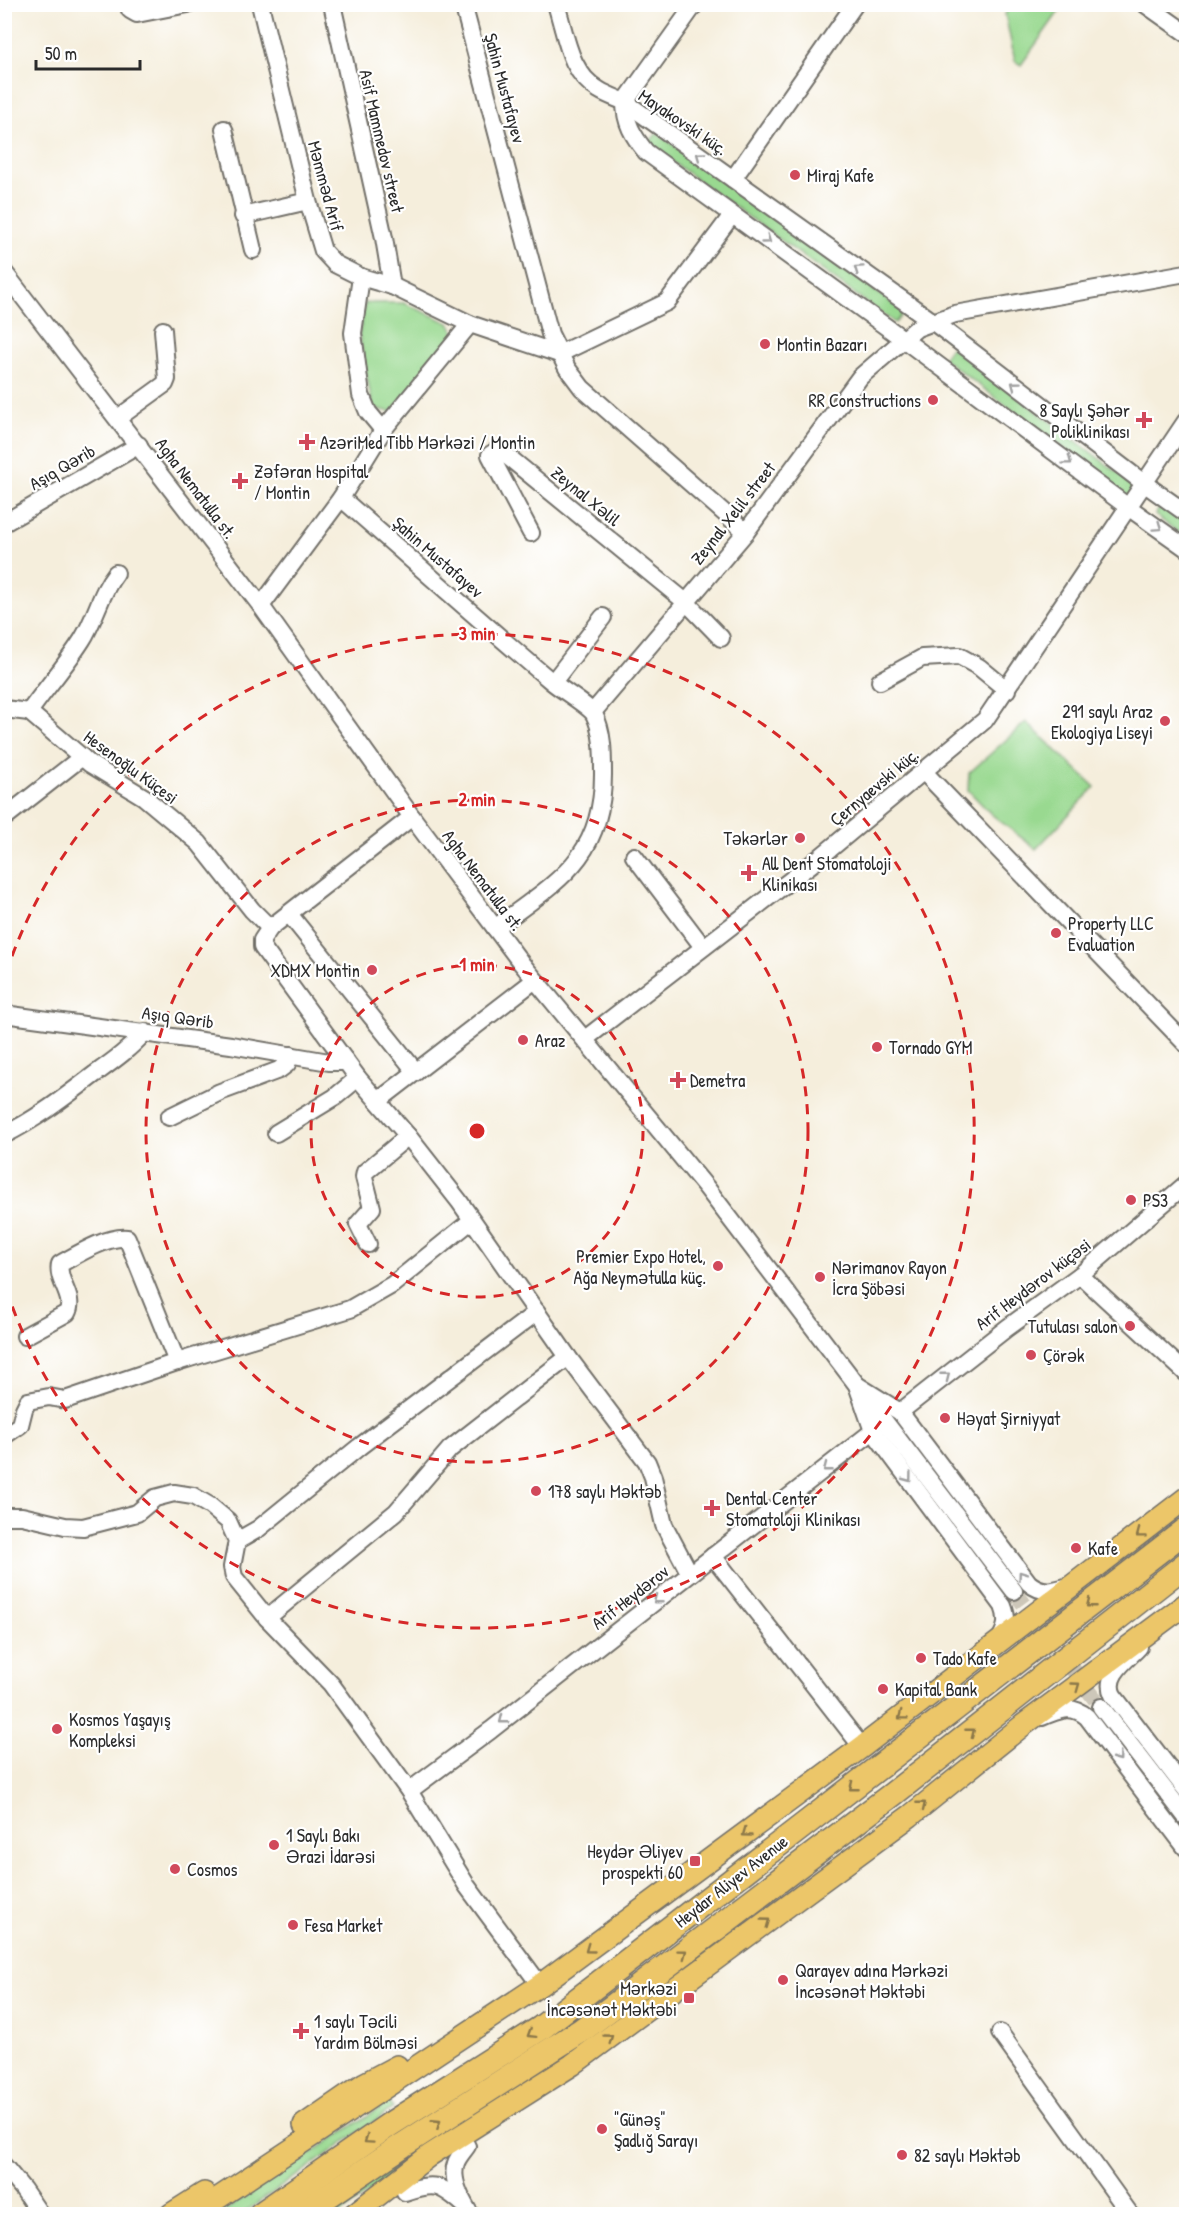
<svg xmlns="http://www.w3.org/2000/svg" width="1191" height="2219" font-family="'Patrick Hand',sans-serif">
<style>
.green{fill:#99d990;stroke:#62825e;stroke-width:1.5}
.lines{fill:none;stroke-linecap:round;stroke-linejoin:round}
.minor-tunnel{stroke:#cdc7b9;stroke-width:16;stroke-dasharray:16 8;stroke-linecap:butt}
.minor-casing{stroke:#726f69;stroke-width:20}
.major-casing{stroke:#726f69;stroke-width:24}
.highway-casing{stroke:#726f69;stroke-width:27}
.minor{stroke:#fff;stroke-width:16}
.major{stroke:#ecc669;stroke-width:21}
.highway{stroke:#ecc669;stroke-width:24}
.oneway{stroke:#a0a0a0}
.oneway2{stroke:#8c784a}
.ring{fill:none;stroke:#d62828;stroke-width:3;stroke-dasharray:10 8}
.poi-dot{fill:#d1495b;stroke:#fff;stroke-width:2}
.labels{text-anchor:middle;dominant-baseline:central;stroke-width:4.5;stroke-linejoin:round;paint-order:stroke}
.street-label{font-size:18px;fill:#2b2b2b;stroke:#fff}
.poi-label{font-size:18px;fill:#2b2b2b;stroke:#fff;text-anchor:start}
.centre{fill:#d62828;stroke:#fff;stroke-width:3}
.ring-label{font-size:18px;text-anchor:middle;font-weight:bold;fill:#d62828;stroke:#fff;stroke-width:4.5;stroke-linejoin:round;paint-order:stroke}
</style>
<rect width="100%" height="100%" fill="#fff"/>
<filter id="ink" filterUnits="userSpaceOnUse"><feTurbulence type="fractalNoise" baseFrequency=".0167" numOctaves="2"/><feDisplacementMap in="SourceGraphic" scale="12" xChannelSelector="R" yChannelSelector="G"/><feConvolveMatrix kernelMatrix="1 2 1 2 8 2 1 2 1" color-interpolation-filters="sRGB"/></filter>
<filter id="wash" filterUnits="userSpaceOnUse"><feTurbulence type="fractalNoise" baseFrequency=".008" numOctaves="4" result="noise"/><feDisplacementMap in="SourceGraphic" scale="24" xChannelSelector="R" yChannelSelector="G"/><feGaussianBlur stdDeviation="1.35" result="paint"/><feColorMatrix in="noise" values="0 0 0 0 0 0 0 0 0 0 0 0 0 0 0 0 0 1.4 0 .05"/><feComposite in="paint" operator="in"/></filter>
<g filter="url(#wash)">
<rect width="100%" height="100%" fill="#f5eedc"/>
<g class="green">
<path d="M 1012,5 L 1059,5 L 1060,10 L 1021,65 L 1015,61 L 1005,14 Z"/>
<path d="M 657,133 L 904,312 L 895,323 L 648,144 Z"/>
<path d="M 365,303 L 404,303 L 449,323 L 457,335 L 391,412 L 373,408 L 359,335 Z"/>
<path d="M 951,347 L 1137,487 L 1129,498 L 943,358 Z"/>
<path d="M 1163,503 L 1186,521 L 1186,538 L 1155,515 Z"/>
<path d="M 1026,722 L 1095,787 L 1036,849 L 991,814 L 968,790 L 969,773 Z"/>
<path d="M 388,2102 L 393,2108 L 242,2214 L 219,2214 Z"/>
<path d="M 420,2145 L 423,2149 L 341,2214 L 321,2214 Z"/>
</g>
</g>
<g filter="url(#ink)">
<g class="lines">
<path class="minor-tunnel" d="M 1014,1591 L 1101,1707"/>
<defs>
<g id="minor">
<path d="M 128,4 L 130,10 L 137,14 L 188,4"/>
<path d="M 260,4 L 308,201 L 323,251 L 335,264 L 361,277 L 392,286 L 470,324 L 559,354"/>
<path d="M 332,4 L 384,238 L 392,286"/>
<path d="M 463,4 L 550,334 L 567,368 L 582,388 L 746,532"/>
<path d="M 556,4 C 566,35 569,73 599,90 C 607,95 616,98 625,102 L 932,321 L 1145,484 L 1186,513"/>
<path d="M 1145,4 L 1186,33"/>
<path d="M 625,102 C 625,123 633,136 646,152 L 903,339 L 1128,507 L 1186,548"/>
<path d="M 625,102 L 695,4"/>
<path d="M 224,129 L 253,250"/>
<path d="M 733,179 L 855,4"/>
<path d="M 243,216 L 308,201"/>
<path d="M 4,272 L 261,606 L 412,817 L 522,964 L 706,1187 L 857,1385 L 873,1431 L 1003,1606 C 1009,1621 1006,1631 997,1643"/>
<path d="M 361,277 L 353,333 L 361,395 L 368,412 L 383,430"/>
<path d="M 559,354 L 667,302 L 732,215"/>
<path d="M 118,418 L 165,384 L 167,379 L 163,330"/>
<path d="M 341,498 C 411,559 480,621 551,681 C 559,688 590,707 594,714 C 603,731 603,754 603,772 C 604,859 556,882 495,928"/>
<path d="M 4,523 L 139,445"/>
<path d="M 531,533 L 490,455 L 496,451 L 501,451 L 687,603 L 721,638"/>
<path d="M 261,606 L 341,498 L 383,430 L 470,324"/>
<path d="M 880,681 L 922,658 L 959,656 L 979,667 L 1007,690"/>
<path d="M 553,682 L 603,617"/>
<path d="M 4,709 L 29,712 L 90,764 L 144,797 L 199,843 L 252,910 L 270,928"/>
<path d="M 29,712 C 46,688 66,665 82,640 C 96,618 100,593 116,573"/>
<path d="M 593,712 L 746,532 L 860,377 L 917,328 L 955,314 L 1186,273"/>
<path d="M 924,772 L 1186,1044"/>
<path d="M 412,817 L 270,928 L 262,940 L 262,947 L 358,1078 L 408,1136 L 459,1201 L 568,1357 L 647,1462 L 653,1477 L 664,1525 L 690,1574"/>
<path d="M 4,818 L 82,757"/>
<path d="M 634,856 L 703,947"/>
<path d="M 289,914 L 416,1072"/>
<path d="M 4,1014 L 231,1045 L 329,1062 L 340,1062 L 345,1060"/>
<path d="M 585,1039 L 818,859 L 985,720 L 1186,421"/>
<path d="M 378,1101 L 535,980"/>
<path d="M 169,1117 L 220,1092 L 279,1070 L 287,1064 L 291,1055"/>
<path d="M 276,1133 L 335,1097 L 358,1078"/>
<path d="M 4,1135 C 37,1119 66,1096 95,1074 C 113,1061 130,1049 145,1032"/>
<path d="M 368,1244 L 358,1224 L 372,1208 L 364,1177 L 365,1172 L 408,1136"/>
<path d="M 1080,1275 L 1186,1373"/>
<path d="M 25,1336 L 67,1313 C 76,1297 56,1281 60,1264 C 78,1254 107,1236 127,1238 L 177,1362"/>
<path d="M 857,1385 L 900,1412 L 1029,1583 C 1042,1594 1053,1591 1069,1586"/>
<path d="M 867,1398 L 1014,1591"/>
<path d="M 900,1412 L 1007,1328 L 1080,1275 L 1186,1184"/>
<path d="M 4,1436 L 20,1425 L 24,1409 L 28,1401 L 49,1397 L 65,1400 L 177,1362 L 350,1309 L 392,1285 L 471,1221"/>
<path d="M 4,1516 L 22,1516 L 65,1526 L 83,1527 L 137,1513 L 155,1498 L 174,1493 L 193,1496 L 210,1506 L 228,1521 L 237,1541 L 232,1567 L 234,1577 L 267,1618 L 331,1684 L 409,1791 L 467,1886 L 540,1985"/>
<path d="M 237,1541 L 258,1529 L 359,1447 L 537,1312"/>
<path d="M 713,1556 L 862,1747"/>
<path d="M 267,1618 L 396,1512 L 450,1449 L 568,1357"/>
<path d="M 1139,1647 C 1127,1660 1103,1676 1113,1695 L 1186,1790"/>
<path d="M 1101,1707 L 1186,1817"/>
<path d="M 1042,1717 C 1058,1710 1072,1704 1087,1717 L 1186,1848"/>
<path d="M 409,1791 L 491,1730 L 873,1431"/>
<path d="M 1000,2033 L 1130,2214"/>
<path d="M 467,2146 C 463,2152 458,2157 456,2163 C 450,2179 462,2201 470,2214"/>
<path d="M 4,2166 L 23,2189 L 40,2214"/>
<path d="M 405,2192 C 434,2182 440,2184 463,2204"/>
</g>
<g id="major">
<path d="M 304,2125 L 365,2083 L 397,2066"/>
<path d="M 171,2214 L 204,2193"/>
<path d="M 194,2214 L 540,1985 L 862,1747 L 1186,1498"/>
<path d="M 354,2214 L 430,2155 L 572,2065 L 910,1816 L 1022,1726 L 1186,1604"/>
</g>
<g id="highway">
<path d="M 261,2214 L 389,2125 L 541,2028 L 1186,1530"/>
<path d="M 301,2214 L 403,2145 L 582,2030 L 893,1794 L 1186,1564"/>
</g>
</defs>
<use href="#minor" class="minor-casing"/>
<use href="#major" class="major-casing"/>
<use href="#highway" class="highway-casing"/>
<use href="#minor" class="minor"/>
<use href="#major" class="major"/>
<use href="#highway" class="highway"/>
</g>
<defs><path id="oneway-chevron" d="M-2-3.5L2.5 0L-2 3.5" fill="none" stroke-width="1.6" stroke-linecap="round" stroke-linejoin="round" transform="scale(1.5)"/></defs>
<g class="oneway">
<use href="#oneway-chevron" transform="translate(700 156) rotate(-144)"/>
<use href="#oneway-chevron" transform="translate(767 240) rotate(36)"/>
<use href="#oneway-chevron" transform="translate(858 269) rotate(-145)"/>
<use href="#oneway-chevron" transform="translate(1015 385) rotate(-143)"/>
<use href="#oneway-chevron" transform="translate(1068 461) rotate(37)"/>
<use href="#oneway-chevron" transform="translate(1158 527) rotate(35)"/>
<use href="#oneway-chevron" transform="translate(946 1376) rotate(-38)"/>
<use href="#oneway-chevron" transform="translate(827 1468) rotate(142)"/>
<use href="#oneway-chevron" transform="translate(908 1478) rotate(53)"/>
<use href="#oneway-chevron" transform="translate(1022 1575) rotate(-126)"/>
<use href="#oneway-chevron" transform="translate(657 1600) rotate(142)"/>
<use href="#oneway-chevron" transform="translate(503 1720) rotate(142)"/>
<use href="#oneway-chevron" transform="translate(1118 1757) rotate(53)"/>
</g>
<g class="oneway2">
<use href="#oneway-chevron" transform="translate(1140 1534) rotate(143)"/>
<use href="#oneway-chevron" transform="translate(1090 1604) rotate(142)"/>
<use href="#oneway-chevron" transform="translate(1076 1686) rotate(-36)"/>
<use href="#oneway-chevron" transform="translate(902 1716) rotate(143)"/>
<use href="#oneway-chevron" transform="translate(971 1732) rotate(-38)"/>
<use href="#oneway-chevron" transform="translate(853 1787) rotate(142)"/>
<use href="#oneway-chevron" transform="translate(922 1805) rotate(-39)"/>
<use href="#oneway-chevron" transform="translate(746 1833) rotate(144)"/>
<use href="#oneway-chevron" transform="translate(766 1922) rotate(-36)"/>
<use href="#oneway-chevron" transform="translate(589 1949) rotate(144)"/>
<use href="#oneway-chevron" transform="translate(683 1953) rotate(-37)"/>
<use href="#oneway-chevron" transform="translate(531 2034) rotate(148)"/>
<use href="#oneway-chevron" transform="translate(609 2038) rotate(-36)"/>
<use href="#oneway-chevron" transform="translate(437 2123) rotate(-33)"/>
<use href="#oneway-chevron" transform="translate(368 2140) rotate(145)"/>
</g>
</g>
<g class="ring">
<circle cx="477" cy="1131" r="166"/>
<circle cx="477" cy="1131" r="331"/>
<path d="M6 973A497 497 0 1 1 6 1289"/>
</g>
<g class="poi-dot">
<circle cx="795" cy="175" r="6"/>
<circle cx="765" cy="344" r="6"/>
<circle cx="933" cy="400" r="6"/>
<path d="M1141 411h6v6h6v6h-6v6h-6v-6h-6v-6h6z"/>
<path d="M304 433h6v6h6v6h-6v6h-6v-6h-6v-6h6z"/>
<path d="M237 472h6v6h6v6h-6v6h-6v-6h-6v-6h6z"/>
<circle cx="1165" cy="721" r="6"/>
<circle cx="800" cy="838" r="6"/>
<path d="M746 864h6v6h6v6h-6v6h-6v-6h-6v-6h6z"/>
<circle cx="1056" cy="933" r="6"/>
<circle cx="372" cy="970" r="6"/>
<circle cx="523" cy="1040" r="6"/>
<circle cx="877" cy="1047" r="6"/>
<path d="M675 1071h6v6h6v6h-6v6h-6v-6h-6v-6h6z"/>
<circle cx="1131" cy="1200" r="6"/>
<circle cx="718" cy="1266" r="6"/>
<circle cx="820" cy="1277" r="6"/>
<circle cx="1130" cy="1326" r="6"/>
<circle cx="1031" cy="1355" r="6"/>
<circle cx="945" cy="1418" r="6"/>
<circle cx="536" cy="1491" r="6"/>
<path d="M709 1499h6v6h6v6h-6v6h-6v-6h-6v-6h6z"/>
<circle cx="1076" cy="1548" r="6"/>
<circle cx="921" cy="1658" r="6"/>
<circle cx="883" cy="1689" r="6"/>
<circle cx="57" cy="1729" r="6"/>
<circle cx="274" cy="1845" r="6"/>
<rect x="689" y="1855" width="12" height="12" rx="3"/>
<circle cx="175" cy="1869" r="6"/>
<circle cx="293" cy="1925" r="6"/>
<circle cx="783" cy="1980" r="6"/>
<rect x="683" y="1992" width="12" height="12" rx="3"/>
<path d="M298 2022h6v6h6v6h-6v6h-6v-6h-6v-6h6z"/>
<circle cx="602" cy="2129" r="6"/>
<circle cx="902" cy="2155" r="6"/>
</g>
<g class="labels">
<g class="street-label">
<text transform="translate(505 88) rotate(75)">Şahin Mustafayev</text>
<text transform="translate(683 122) rotate(34)">Mayakovski küç.</text>
<text transform="translate(382 141) rotate(77)">Asif Mammedov street</text>
<text transform="translate(326 186) rotate(75)">Məmməd Arif</text>
<text transform="translate(62 467) rotate(-30)">Aşıq Qərib</text>
<text transform="translate(196 488) rotate(53)">Agha Nematulla st.</text>
<text transform="translate(586 496) rotate(39)">Zeynal Xəlil</text>
<text transform="translate(733 513) rotate(-52)">Zeynal Xelil street</text>
<text transform="translate(438 557) rotate(41)">Şahin Mustafayev</text>
<text transform="translate(131 767) rotate(36)">Hesenoğlu Küçesi</text>
<text transform="translate(874 787) rotate(-40)">Çernyaevski küç.</text>
<text transform="translate(483 880) rotate(53)">Agha Nematulla st.</text>
<text transform="translate(178 1017) rotate(8)">Aşıq Qərib</text>
<text transform="translate(1033 1284) rotate(-37)">Arif Heydərov küçəsi</text>
<text transform="translate(630 1597) rotate(-38)">Arif Heydərov</text>
<text transform="translate(731 1881) rotate(-38)">Heydar Aliyev Avenue</text>
</g>
<g class="poi-label">
<text x="807" y="175">Miraj Kafe</text>
<text x="777" y="344">Montin Bazarı</text>
<text x="921" y="400" text-anchor="end">RR Constructions</text>
<text x="1130" y="410" text-anchor="end">8 Saylı Şəhər<tspan x="1130" dy="21">Poliklinikası</tspan></text>
<text x="320" y="442">AzəriMed Tibb Mərkəzi / Montin</text>
<text x="254" y="471">Zəfəran Hospital<tspan x="254" dy="21">/ Montin</tspan></text>
<text x="1153" y="711" text-anchor="end">291 saylı Araz<tspan x="1153" dy="21">Ekologiya Liseyi</tspan></text>
<text x="788" y="838" text-anchor="end">Təkərlər</text>
<text x="762" y="863">All Dent Stomatoloji<tspan x="762" dy="21">Klinikası</tspan></text>
<text x="1068" y="923">Property LLC<tspan x="1068" dy="21">Evaluation</tspan></text>
<text x="360" y="970" text-anchor="end">XDMX Montin</text>
<text x="535" y="1040">Araz</text>
<text x="889" y="1047">Tornado GYM</text>
<text x="690" y="1080">Demetra</text>
<text x="1143" y="1200">PS3</text>
<text x="706" y="1256" text-anchor="end">Premier Expo Hotel,<tspan x="706" dy="21">Ağa Neymətulla küç.</tspan></text>
<text x="832" y="1267">Nərimanov Rayon<tspan x="832" dy="21">İcra Şöbəsi</tspan></text>
<text x="1118" y="1326" text-anchor="end">Tutulası salon</text>
<text x="1043" y="1355">Çörək</text>
<text x="957" y="1418">Həyat Şirniyyat</text>
<text x="548" y="1491">178 saylı Məktəb</text>
<text x="726" y="1498">Dental Center<tspan x="726" dy="21">Stomatoloji Klinikası</tspan></text>
<text x="1088" y="1548">Kafe</text>
<text x="933" y="1658">Tado Kafe</text>
<text x="895" y="1689">Kapital Bank</text>
<text x="69" y="1719">Kosmos Yaşayış<tspan x="69" dy="21">Kompleksi</tspan></text>
<text x="286" y="1835">1 Saylı Bakı<tspan x="286" dy="21">Ərazi İdarəsi</tspan></text>
<text x="683" y="1851" text-anchor="end">Heydər Əliyev<tspan x="683" dy="21">prospekti 60</tspan></text>
<text x="187" y="1869">Cosmos</text>
<text x="305" y="1925">Fesa Market</text>
<text x="795" y="1970">Qarayev adına Mərkəzi<tspan x="795" dy="21">İncəsənət Məktəbi</tspan></text>
<text x="677" y="1988" text-anchor="end">Mərkəzi<tspan x="677" dy="21">İncəsənət Məktəbi</tspan></text>
<text x="314" y="2021">1 saylı Təcili<tspan x="314" dy="21">Yardım Bölməsi</tspan></text>
<text x="614" y="2119">"Günəş"<tspan x="614" dy="21">Şadlığ Sarayı</tspan></text>
<text x="914" y="2155">82 saylı Məktəb</text>
</g>
</g>
<circle cx="477" cy="1131" r="9" class="centre"/>
<g class="ring-label">
<text x="477" y="640">3 min</text>
<text x="477" y="806">2 min</text>
<text x="477" y="971">1 min</text>
</g>
<rect width="1191" height="2219" fill="none" stroke="#fff" stroke-width="24"/>
<path d="M36 60v9h104v-9" fill="none" stroke="#2b2b2b" stroke-width="3"/>
<text x="45" y="60" font-size="18" fill="#2b2b2b" stroke="#ffffff" stroke-width="4.5" paint-order="stroke">50 m</text>
</svg>
